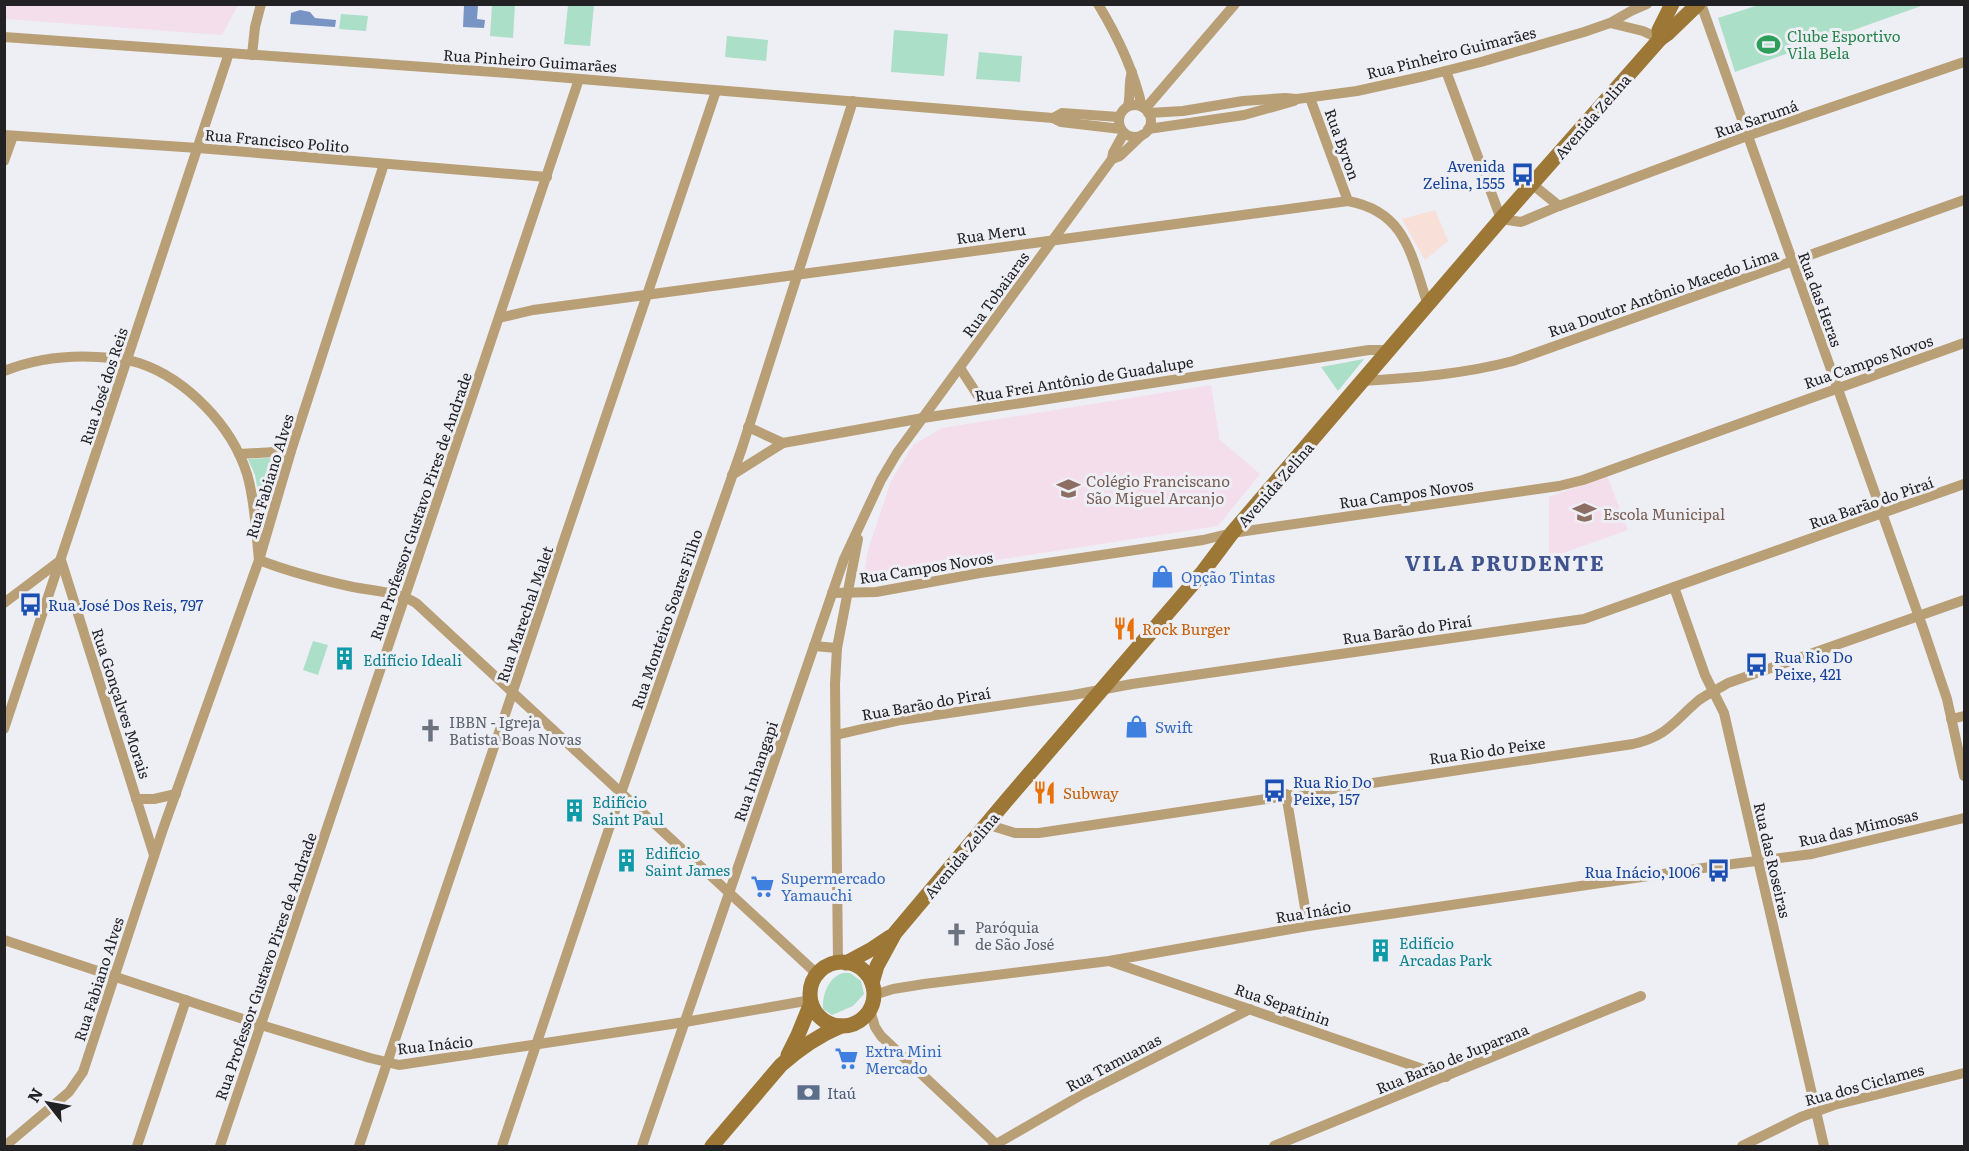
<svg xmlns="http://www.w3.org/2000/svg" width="1969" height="1151" font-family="Literata,serif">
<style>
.commercial{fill:#f8dfd7}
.education{fill:#f4deec}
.green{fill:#abdfc7}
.water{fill:#7794c4}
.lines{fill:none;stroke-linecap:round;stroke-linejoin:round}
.minor{stroke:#b89f76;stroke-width:10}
.secondary{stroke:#9c7735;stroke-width:15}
.labels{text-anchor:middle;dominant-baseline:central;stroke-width:6;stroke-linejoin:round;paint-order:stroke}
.leisure-label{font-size:15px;fill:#27864d;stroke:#eeeef5;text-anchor:start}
.street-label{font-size:15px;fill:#222224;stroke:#eeeef5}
.transit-label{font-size:15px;fill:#164399;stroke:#eeeef5;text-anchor:start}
.education-label{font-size:15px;fill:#785e54;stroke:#eeeef5;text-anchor:start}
.shop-label{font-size:15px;fill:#366cbe;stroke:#eeeef5;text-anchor:start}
.food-label{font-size:15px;fill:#c56008;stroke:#eeeef5;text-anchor:start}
.culture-label{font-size:15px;fill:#0d838f;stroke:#eeeef5;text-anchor:start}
.worship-label{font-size:15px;fill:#5b616d;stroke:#eeeef5;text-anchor:start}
.service-label{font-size:15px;fill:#4e5e75;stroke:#eeeef5;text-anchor:start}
.district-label{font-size:21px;font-weight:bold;letter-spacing:1.5px;fill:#3f538e;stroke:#eeeef5}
</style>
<rect width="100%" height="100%" fill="#eeeef5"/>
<path class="commercial" d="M 1435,210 L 1448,241 L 1425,260 L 1402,219 Z"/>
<g class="education">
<path d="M 4,5 L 5,4 L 238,5 L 222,35 L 5,19 Z"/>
<path d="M 1211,385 L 1219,436 L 1218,438 L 1260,474 L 1218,526 L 880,578 L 867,573 L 865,567 L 868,550 L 891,481 L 913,445 L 942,428 Z"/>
<path d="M 1607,476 L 1628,530 L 1549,558 L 1549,497 Z"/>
</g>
<g class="green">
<path d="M 1762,4 L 1924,4 L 1924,5 L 1735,72 L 1718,18 Z"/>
<path d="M 492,5 L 515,5 L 513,38 L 490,36 Z"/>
<path d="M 568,5 L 594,5 L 590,46 L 564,44 Z"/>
<path d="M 341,14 L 368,16 L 366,31 L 339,29 Z"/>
<path d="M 894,30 L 948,34 L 944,76 L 891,72 Z"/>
<path d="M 727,36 L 768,40 L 766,61 L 725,57 Z"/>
<path d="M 979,52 L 1022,56 L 1020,82 L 976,79 Z"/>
<path d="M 1364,359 L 1338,391 L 1321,367 Z"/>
<path d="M 282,457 L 262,512 L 255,475 L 248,459 Z"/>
<path d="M 313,641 L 328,645 L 318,675 L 303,670 Z"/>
<path d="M 843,973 L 850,973 L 861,981 L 864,994 L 853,1006 L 832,1015 L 823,1009 C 822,994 829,977 843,973 Z"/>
</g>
<g class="water">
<path d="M 464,5 L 478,5 L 477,19 L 485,20 L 484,28 L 463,27 Z"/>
<path d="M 300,10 L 310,12 L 315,18 L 336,20 L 335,27 L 290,24 L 291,13 Z"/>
</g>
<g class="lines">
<g class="minor">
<path d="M 1098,4 C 1118,37 1134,70 1142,107"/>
<path d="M 1701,4 L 1924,631 L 1947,699 L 1964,776"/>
<path d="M 1610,23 L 1643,31 L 1660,39"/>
<path d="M 4,37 L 508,73 L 1053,118 L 1061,122 L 1121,129"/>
<path d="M 252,55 L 255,27 L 261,4"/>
<path d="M 1446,71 L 1501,219 L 1521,222 L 1559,206 L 1747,136 L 1964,62"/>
<path d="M 1310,98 L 1348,201"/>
<circle cx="1135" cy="121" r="16"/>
<path d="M 1128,106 C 1131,94 1128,83 1132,72"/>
<path d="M 1145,109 L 1235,4"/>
<path d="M 1148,113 L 1183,111 L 1243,101 L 1285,98 L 1297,99 L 1357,91 L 1425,76 L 1481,62 L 1584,32 L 1610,23 L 1631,11 L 1647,4"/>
<path d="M 1053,118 L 1062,113 L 1119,117"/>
<path d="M 1148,129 L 1244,115 L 1294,101"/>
<path d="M 4,135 L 198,148 L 547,177"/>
<path d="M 1112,159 L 1120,156 L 1142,135"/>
<path d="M 4,161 L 13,136"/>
<path d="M 1532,184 L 1559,206"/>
<path d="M 499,318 L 533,310 L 1348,201 C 1407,212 1411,256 1428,305"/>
<path d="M 960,368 L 986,408"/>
<path d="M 4,371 C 39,357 75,354 112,358 C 121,359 130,360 139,363 C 187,379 232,426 247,474 C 255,501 256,532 259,560 C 290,572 321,580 353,587 C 374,591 398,592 416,603 L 817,974"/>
<path d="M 1363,381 C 1413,378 1464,374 1513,361 L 1964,200"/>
<path d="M 748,427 L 783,443"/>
<path d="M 239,454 L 291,451"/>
<path d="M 732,475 L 783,443 L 923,418 L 1369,350 L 1390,350"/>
<path d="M 1674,587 L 1705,675 L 1724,713 L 1824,1146"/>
<path d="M 832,593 L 876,592 L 980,573 L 1203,540 L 1232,533 L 1559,486 L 1583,480 L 1964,343"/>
<path d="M 4,603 L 61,560 L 154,855"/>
<path d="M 814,646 L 837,648"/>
<path d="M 1951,719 L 1964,716"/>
<path d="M 4,729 L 229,53"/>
<path d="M 836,735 L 901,720 L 1073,695 L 1132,684 L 1584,619 L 1964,484"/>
<path d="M 1286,794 L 1308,926"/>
<path d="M 136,799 L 154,799 L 176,794"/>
<path d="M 986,824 L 1015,833 L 1039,833 L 1633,744 C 1668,736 1674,721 1699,700 C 1708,694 1718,689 1728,683 L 1964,600"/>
<path d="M 4,940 L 261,1025 L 370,1058 L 399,1065 L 685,1022 L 811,1000"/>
<path d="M 1112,962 L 1446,1077"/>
<path d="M 838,963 L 835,684 L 837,648 L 858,539"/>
<path d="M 874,995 L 893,989 L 924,984 L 1109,961 L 1308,926 L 1717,866 L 1812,854 L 1964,818"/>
<path d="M 870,1010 L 875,1027 L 881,1036 L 998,1146"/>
<path d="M 5,1146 L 69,1092 L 83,1072 L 163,829 L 259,560 L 291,451 L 384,164"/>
<path d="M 137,1146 L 186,1000"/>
<path d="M 220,1146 L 579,79"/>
<path d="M 359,1146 L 716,91"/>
<path d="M 502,1146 L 621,793 L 742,448 L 853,101"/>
<path d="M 642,1146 L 844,559 L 881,480 L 897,453 L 1112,159 L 1113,153 L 1124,133"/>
<path d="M 993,1146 L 1083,1094 L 1250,1009"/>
<path d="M 1274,1146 L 1641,996"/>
<path d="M 1742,1146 L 1801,1117 L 1834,1105 L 1964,1073"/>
</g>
<g class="secondary">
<path d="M 1660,39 L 1659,30 L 1672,4"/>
<circle cx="842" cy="994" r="32"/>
<path d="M 846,963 L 872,949 L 890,937"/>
<path d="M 872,983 L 877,966 L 895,933 L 1006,801 L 1202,573 L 1232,533 L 1501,219 L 1660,39 L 1667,34 L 1698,4"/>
<path d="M 788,1055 L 798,1035 L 811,1003"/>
<path d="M 712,1146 L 781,1065 C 800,1048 817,1036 841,1026"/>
</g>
</g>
<defs>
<symbol id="stadium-bare" viewBox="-9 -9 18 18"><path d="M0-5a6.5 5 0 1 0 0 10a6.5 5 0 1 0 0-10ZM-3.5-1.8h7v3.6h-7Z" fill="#2e9e5b" stroke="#eeeef5" stroke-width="2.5" paint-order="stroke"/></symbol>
<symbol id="bus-bare" viewBox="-9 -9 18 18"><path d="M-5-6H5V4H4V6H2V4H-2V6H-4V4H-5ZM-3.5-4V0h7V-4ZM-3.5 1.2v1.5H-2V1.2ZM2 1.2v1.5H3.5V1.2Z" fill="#1a4fb4" stroke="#eeeef5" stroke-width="2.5" paint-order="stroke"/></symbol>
<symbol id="school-bare" viewBox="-9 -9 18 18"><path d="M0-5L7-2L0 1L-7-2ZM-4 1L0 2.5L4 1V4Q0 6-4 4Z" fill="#8d6e63" stroke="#eeeef5" stroke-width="2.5" paint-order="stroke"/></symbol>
<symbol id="shop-bare" viewBox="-9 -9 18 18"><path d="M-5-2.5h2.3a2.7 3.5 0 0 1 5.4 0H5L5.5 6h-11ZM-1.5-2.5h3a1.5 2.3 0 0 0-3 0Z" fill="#3f7fe0" stroke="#eeeef5" stroke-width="2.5" paint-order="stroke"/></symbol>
<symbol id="restaurant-bare" viewBox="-9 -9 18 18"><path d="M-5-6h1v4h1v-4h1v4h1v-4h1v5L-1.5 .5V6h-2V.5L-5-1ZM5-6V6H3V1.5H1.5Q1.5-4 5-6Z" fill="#e8710a" stroke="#eeeef5" stroke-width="2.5" paint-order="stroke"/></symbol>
<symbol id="building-bare" viewBox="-9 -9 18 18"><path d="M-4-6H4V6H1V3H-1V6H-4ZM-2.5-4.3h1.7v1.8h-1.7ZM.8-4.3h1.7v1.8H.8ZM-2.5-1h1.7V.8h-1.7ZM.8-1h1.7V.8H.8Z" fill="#0f9aa8" stroke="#eeeef5" stroke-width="2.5" paint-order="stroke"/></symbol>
<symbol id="church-bare" viewBox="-9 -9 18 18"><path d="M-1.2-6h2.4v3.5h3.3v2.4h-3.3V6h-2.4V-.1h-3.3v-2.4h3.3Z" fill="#6b7280" stroke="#eeeef5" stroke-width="2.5" paint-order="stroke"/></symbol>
<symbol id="supermarket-bare" viewBox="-9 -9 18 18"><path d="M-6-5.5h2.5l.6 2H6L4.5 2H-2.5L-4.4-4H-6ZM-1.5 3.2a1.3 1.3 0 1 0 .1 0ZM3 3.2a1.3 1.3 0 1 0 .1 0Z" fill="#3f7fe0" stroke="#eeeef5" stroke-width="2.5" paint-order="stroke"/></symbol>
<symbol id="bank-bare" viewBox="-9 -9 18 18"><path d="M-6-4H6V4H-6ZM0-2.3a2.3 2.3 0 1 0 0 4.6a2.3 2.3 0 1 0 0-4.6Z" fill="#5c6f8a" stroke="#eeeef5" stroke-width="2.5" paint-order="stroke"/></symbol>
</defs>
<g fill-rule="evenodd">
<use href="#stadium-bare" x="1752" y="28" width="33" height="33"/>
<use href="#bus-bare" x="1506" y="158" width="33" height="33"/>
<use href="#school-bare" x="1052" y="472" width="33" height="33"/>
<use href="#school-bare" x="1568" y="496" width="33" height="33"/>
<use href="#shop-bare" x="1146" y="560" width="33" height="33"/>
<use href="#bus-bare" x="14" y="588" width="33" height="33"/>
<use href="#restaurant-bare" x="1108" y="612" width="33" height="33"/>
<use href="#building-bare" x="328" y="642" width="33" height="33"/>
<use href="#bus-bare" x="1740" y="648" width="33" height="33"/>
<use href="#shop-bare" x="1120" y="710" width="33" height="33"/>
<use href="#church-bare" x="414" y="714" width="33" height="33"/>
<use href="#bus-bare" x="1258" y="774" width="33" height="33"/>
<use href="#restaurant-bare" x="1028" y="776" width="33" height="33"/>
<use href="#building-bare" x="558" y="794" width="33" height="33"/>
<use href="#building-bare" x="610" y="844" width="33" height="33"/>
<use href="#bus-bare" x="1702" y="854" width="33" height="33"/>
<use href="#supermarket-bare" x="746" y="870" width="33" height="33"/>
<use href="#church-bare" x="940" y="918" width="33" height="33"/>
<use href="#building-bare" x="1364" y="934" width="33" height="33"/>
<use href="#supermarket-bare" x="830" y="1042" width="33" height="33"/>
<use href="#bank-bare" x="792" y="1076" width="33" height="33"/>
</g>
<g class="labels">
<g class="leisure-label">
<text x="1787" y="35">Clube Esportivo<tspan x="1787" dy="17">Vila Bela</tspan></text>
</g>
<g class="street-label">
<text transform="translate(1451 52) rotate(-14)">Rua Pinheiro Guimarães</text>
<text transform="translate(530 60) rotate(4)">Rua Pinheiro Guimarães</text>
<text transform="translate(1592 116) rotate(-49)">Avenida Zelina</text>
<text transform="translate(1756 118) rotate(-19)">Rua Sarumá</text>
<text transform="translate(277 140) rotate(5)">Rua Francisco Polito</text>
<text transform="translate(1343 144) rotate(70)">Rua Byron</text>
<text transform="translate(991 233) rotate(-8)">Rua Meru</text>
<text transform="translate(1663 292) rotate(-19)">Rua Doutor Antônio Macedo Lima</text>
<text transform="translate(995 294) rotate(-54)">Rua Tobaiaras</text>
<text transform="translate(1821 299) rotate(70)">Rua das Heras</text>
<text transform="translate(1868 361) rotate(-19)">Rua Campos Novos</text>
<text transform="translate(1084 378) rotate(-9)">Rua Frei Antônio de Guadalupe</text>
<text transform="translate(103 386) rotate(-72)">Rua José dos Reis</text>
<text transform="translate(269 476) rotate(-73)">Rua Fabiano Alves</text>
<text transform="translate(1275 484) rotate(-49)">Avenida Zelina</text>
<text transform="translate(1406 493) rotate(-8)">Rua Campos Novos</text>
<text transform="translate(1871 502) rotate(-19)">Rua Barão do Piraí</text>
<text transform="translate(420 506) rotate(-71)">Rua Professor Gustavo Pires de Andrade</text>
<text transform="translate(926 567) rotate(-9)">Rua Campos Novos</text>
<text transform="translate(524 614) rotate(-71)">Rua Marechal Malet</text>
<text transform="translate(666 619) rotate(-71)">Rua Monteiro Soares Filho</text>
<text transform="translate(1407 629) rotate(-8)">Rua Barão do Piraí</text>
<text transform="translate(122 703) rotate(72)">Rua Gonçalves Morais</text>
<text transform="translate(926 703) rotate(-10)">Rua Barão do Piraí</text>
<text transform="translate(1487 750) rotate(-8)">Rua Rio do Peixe</text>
<text transform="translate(755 771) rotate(-71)">Rua Inhangapi</text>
<text transform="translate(1858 827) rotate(-13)">Rua das Mimosas</text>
<text transform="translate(961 855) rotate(-50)">Avenida Zelina</text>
<text transform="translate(1773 860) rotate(77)">Rua das Roseiras</text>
<text transform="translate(1313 911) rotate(-9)">Rua Inácio</text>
<text transform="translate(265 966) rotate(-71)">Rua Professor Gustavo Pires de Andrade</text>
<text transform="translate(98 979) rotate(-72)">Rua Fabiano Alves</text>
<text transform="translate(1283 1004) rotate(19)">Rua Sepatinin</text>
<text transform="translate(435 1044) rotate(-6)">Rua Inácio</text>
<text transform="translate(1452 1058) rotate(-22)">Rua Barão de Juparana</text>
<text transform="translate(1113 1062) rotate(-28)">Rua Tamuanas</text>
<text transform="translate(1864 1084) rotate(-15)">Rua dos Ciclames</text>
</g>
<g class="transit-label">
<text x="1505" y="165" text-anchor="end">Avenida<tspan x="1505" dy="17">Zelina, 1555</tspan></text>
<text x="48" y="604">Rua José Dos Reis, 797</text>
<text x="1774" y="656">Rua Rio Do<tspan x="1774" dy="17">Peixe, 421</tspan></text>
<text x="1293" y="781">Rua Rio Do<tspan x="1293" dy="17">Peixe, 157</tspan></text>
<text x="1700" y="871" text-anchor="end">Rua Inácio, 1006</text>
</g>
<g class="education-label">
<text x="1086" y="480">Colégio Franciscano<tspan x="1086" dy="17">São Miguel Arcanjo</tspan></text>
<text x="1603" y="513">Escola Municipal</text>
</g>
<g class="shop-label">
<text x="1181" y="576">Opção Tintas</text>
<text x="1155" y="726">Swift</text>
<text x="781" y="877">Supermercado<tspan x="781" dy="17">Yamauchi</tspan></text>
<text x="865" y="1050">Extra Mini<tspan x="865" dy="17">Mercado</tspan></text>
</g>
<g class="food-label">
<text x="1142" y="628">Rock Burger</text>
<text x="1063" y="792">Subway</text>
</g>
<g class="culture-label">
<text x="363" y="659">Edifício Ideali</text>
<text x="592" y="801">Edifício<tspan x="592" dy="17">Saint Paul</tspan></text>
<text x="645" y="852">Edifício<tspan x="645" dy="17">Saint James</tspan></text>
<text x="1399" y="942">Edifício<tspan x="1399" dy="17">Arcadas Park</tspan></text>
</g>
<g class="worship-label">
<text x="449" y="721">IBBN - Igreja<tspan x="449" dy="17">Batista Boas Novas</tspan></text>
<text x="975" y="926">Paróquia<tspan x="975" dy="17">de São José</tspan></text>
</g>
<g class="service-label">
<text x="827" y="1092">Itaú</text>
</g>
<g class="district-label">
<text x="1505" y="561">VILA PRUDENTE</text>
</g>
</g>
<rect width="1969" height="1151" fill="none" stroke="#222224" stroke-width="12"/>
<g transform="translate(48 1103) rotate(301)" stroke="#eeeef5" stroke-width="4.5" paint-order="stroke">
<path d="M0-4.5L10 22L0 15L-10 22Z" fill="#222224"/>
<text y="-9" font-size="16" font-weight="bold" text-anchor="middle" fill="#222224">N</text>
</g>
</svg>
